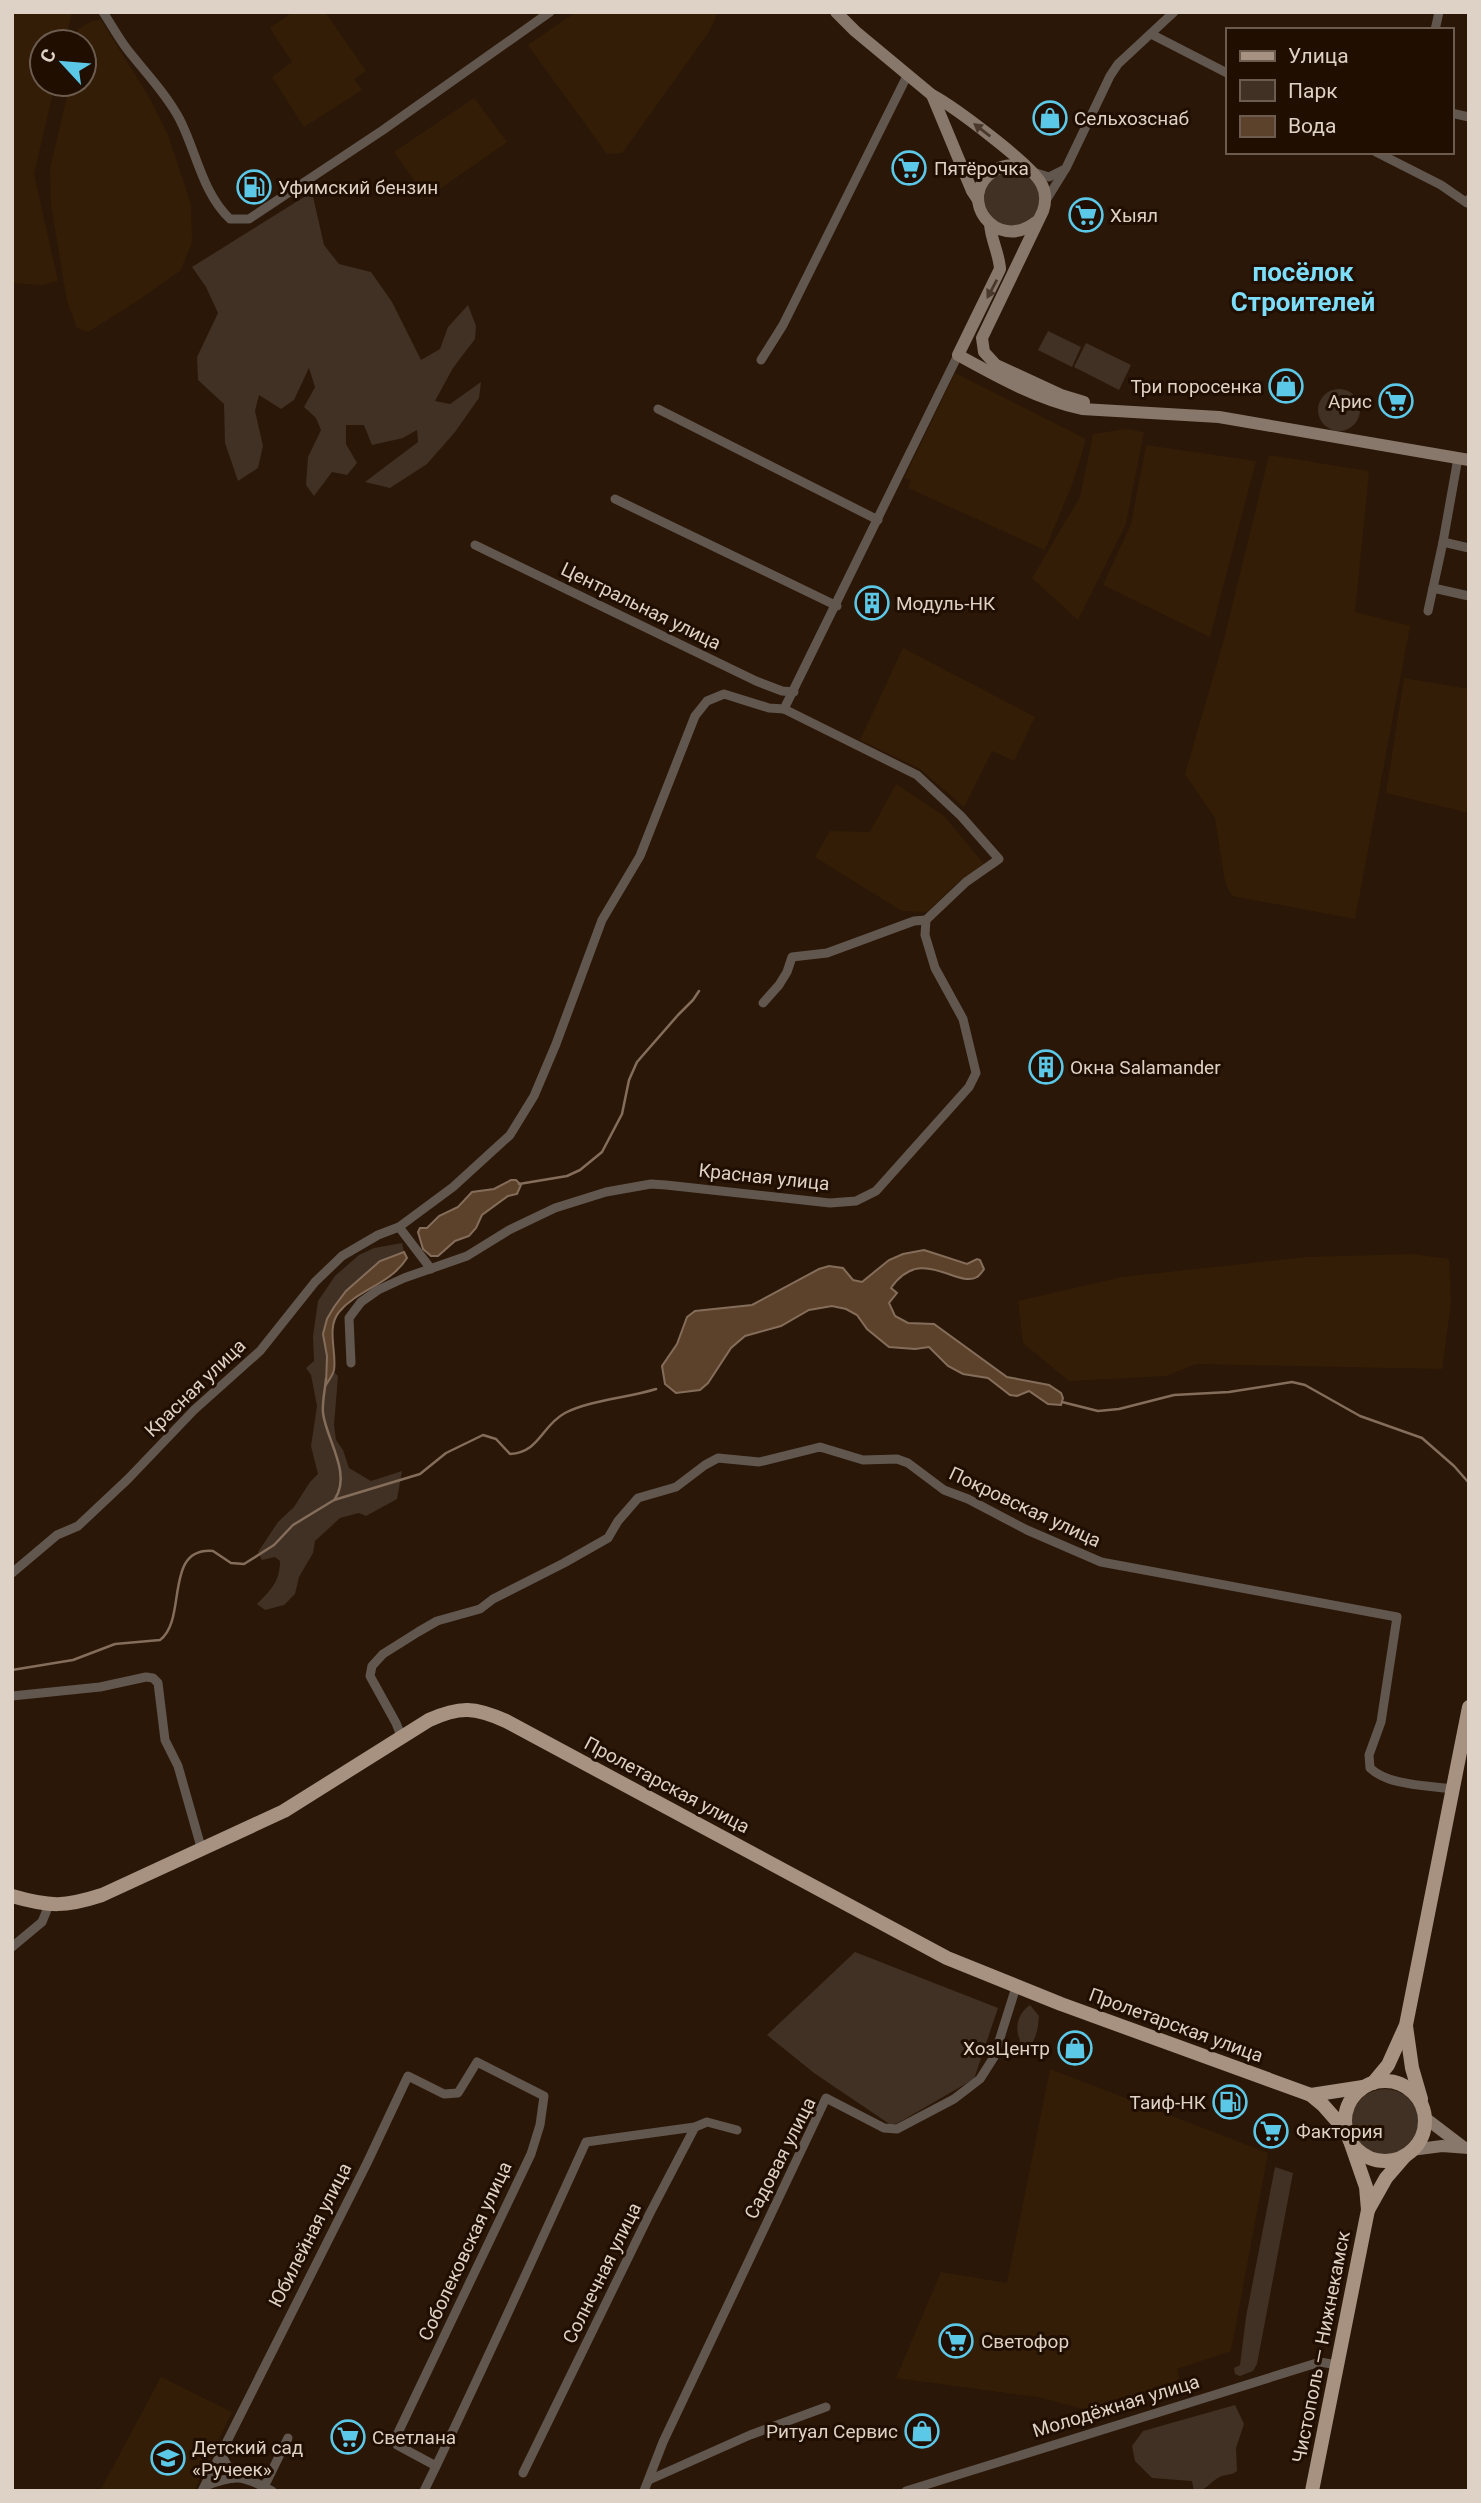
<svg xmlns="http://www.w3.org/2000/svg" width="1481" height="2503" font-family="Roboto,sans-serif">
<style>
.built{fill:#341d06}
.green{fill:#413124}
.water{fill:#5d422b;stroke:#846d5a;stroke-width:2}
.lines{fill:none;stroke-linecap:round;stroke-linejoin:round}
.stream{stroke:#846d5a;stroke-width:2.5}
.street{stroke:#61574f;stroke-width:9}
.secondary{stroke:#88786c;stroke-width:12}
.primary{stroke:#a79282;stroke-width:14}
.oneway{fill:#4a382c}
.labels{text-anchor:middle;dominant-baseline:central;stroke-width:6;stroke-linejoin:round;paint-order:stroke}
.poi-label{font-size:19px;fill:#ded1c6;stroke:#200e01;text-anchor:start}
.street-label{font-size:19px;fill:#ded1c6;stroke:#200e01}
.district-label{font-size:26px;font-weight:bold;fill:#7ddefb;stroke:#200e01}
</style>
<rect width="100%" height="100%" fill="#2a1707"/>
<g class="built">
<path d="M 12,12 L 72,12 L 65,42 L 42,42 L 42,84 L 55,84 L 34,174 L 58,281 L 42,285 L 12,283 Z"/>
<path d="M 293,12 L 325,12 L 366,71 L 354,79 L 362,90 L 304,127 L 272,77 L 292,62 L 270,28 Z"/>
<path d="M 576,12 L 718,12 L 709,32 L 622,153 L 607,154 L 528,45 Z"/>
<path d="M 101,20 L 149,97 L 168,135 L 191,204 L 192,243 L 180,271 L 134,303 L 88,332 L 77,328 L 67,301 L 51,205 L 50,168 L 70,84 L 84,84 L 84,42 L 76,42 L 78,29 L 92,21 Z"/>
<path d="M 474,98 L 507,142 L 427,198 L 394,152 Z"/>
<path d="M 955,373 L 1086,439 L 1073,482 L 1045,550 L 908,488 L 911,480 L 904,478 Z"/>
<path d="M 1126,429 L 1144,432 L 1126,524 L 1078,620 L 1032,578 L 1080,497 L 1093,434 Z"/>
<path d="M 1146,445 L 1256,461 L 1210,637 L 1103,585 L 1131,524 Z"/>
<path d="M 1269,455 L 1369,471 L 1355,612 L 1410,626 L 1355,919 L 1232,896 L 1225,882 L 1215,818 L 1185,774 L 1223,643 Z"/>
<path d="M 903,648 L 1035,717 L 1014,761 L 992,751 L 964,807 L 920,769 L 860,740 Z"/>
<path d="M 1404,678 L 1469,689 L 1469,813 L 1386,793 Z"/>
<path d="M 896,784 L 944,816 L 984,864 L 957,883 L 927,912 L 902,911 L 815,857 L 830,831 L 870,832 Z"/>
<path d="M 1413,1254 L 1449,1259 L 1451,1304 L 1442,1369 L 1196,1364 L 1166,1376 L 1069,1381 L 1023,1343 L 1018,1301 L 1122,1277 L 1307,1257 Z"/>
<path d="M 1050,2069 L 1268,2153 L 1231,2351 L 1177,2369 L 1181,2386 L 1088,2410 L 1037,2397 L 896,2378 L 941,2272 L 1007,2283 Z"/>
<path d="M 161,2377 L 232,2412 L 194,2491 L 100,2491 Z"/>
</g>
<g class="green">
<circle cx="1012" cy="199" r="28"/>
<path d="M 312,192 L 324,245 L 339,264 L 371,272 L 392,302 L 421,360 L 440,349 L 448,327 L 468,305 L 476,326 L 475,339 L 453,368 L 435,401 L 450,404 L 481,382 L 479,398 L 455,432 L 427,464 L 390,488 L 365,482 L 418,442 L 417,430 L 403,438 L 372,445 L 364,425 L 346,425 L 346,444 L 357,463 L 347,475 L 332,472 L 314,496 L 306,485 L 308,457 L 321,430 L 316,418 L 304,407 L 315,387 L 309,368 L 294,400 L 281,409 L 259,395 L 255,411 L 263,446 L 258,468 L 238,481 L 225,443 L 224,404 L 198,380 L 197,357 L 218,313 L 206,287 L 192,267 Z"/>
<path d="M 1048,331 L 1081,347 L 1072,367 L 1038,350 Z"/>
<path d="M 1086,343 L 1131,365 L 1119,390 L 1074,367 Z"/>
<circle cx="1339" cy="410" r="21"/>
<path d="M 402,1243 L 404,1252 L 380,1261 L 346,1291 L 334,1307 L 327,1319 L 323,1334 L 327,1356 L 326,1383 L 334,1372 L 338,1376 L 334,1425 L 336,1440 L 343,1450 L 349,1468 L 371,1481 L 402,1471 L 397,1499 L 366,1516 L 359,1513 L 340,1518 L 315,1541 L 313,1553 L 299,1577 L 295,1594 L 284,1605 L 265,1610 L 257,1604 C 271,1590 280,1581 280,1561 L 275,1557 L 262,1560 L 258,1552 L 278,1522 L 294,1507 L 310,1482 L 318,1474 L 311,1446 L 317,1406 L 311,1375 L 306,1368 L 314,1361 L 313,1336 L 318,1301 L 335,1276 L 359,1255 L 374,1248 Z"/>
<path d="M 855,1952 L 998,2008 L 974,2079 L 898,2123 L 891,2125 L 814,2073 L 767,2035 Z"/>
<path d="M 1030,2005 L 1039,2016 C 1038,2031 1035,2045 1022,2054 L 1017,2052 L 1020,2040 C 1014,2028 1018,2013 1030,2005 Z"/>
<circle cx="1385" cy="2123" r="34"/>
<path d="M 1275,2167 L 1293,2173 L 1257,2364 L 1253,2371 L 1240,2376 L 1235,2374 L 1234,2368 L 1240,2365 L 1246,2317 Z"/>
<path d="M 1235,2405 L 1244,2424 L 1236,2448 L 1237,2471 C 1231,2476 1226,2474 1220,2477 C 1209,2482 1207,2491 1194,2491 L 1192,2481 L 1152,2478 L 1135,2461 L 1132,2446 L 1143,2431 Z"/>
</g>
<g class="water">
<path d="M 511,1180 L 516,1180 L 521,1185 L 517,1194 L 508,1196 L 482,1215 L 476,1228 L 469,1236 L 455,1241 L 438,1256 L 431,1256 L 423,1249 L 418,1232 L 420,1228 L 427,1228 L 439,1216 L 458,1207 L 472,1192 L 494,1189 Z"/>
<path d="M 924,1250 L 967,1264 L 977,1259 L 980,1260 L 984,1269 C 983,1271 979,1276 977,1277 C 957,1289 921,1244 891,1288 L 897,1293 L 889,1303 L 895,1316 L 908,1323 L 934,1324 L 1007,1377 L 1049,1385 L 1061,1393 L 1063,1398 L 1061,1405 L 1048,1404 L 1029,1391 L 1017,1396 L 1010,1395 L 988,1378 L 963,1374 L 948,1366 L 929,1347 L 915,1349 L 889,1347 L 867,1329 L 857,1315 L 846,1309 L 832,1306 L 809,1310 L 781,1326 L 745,1336 L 731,1348 L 708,1383 L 700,1390 L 676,1393 L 665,1384 L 662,1366 L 677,1344 L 687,1317 L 695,1311 L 752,1305 L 819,1269 L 829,1266 L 843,1268 L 853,1280 L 862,1282 L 889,1260 L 903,1254 Z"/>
<path d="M 404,1252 L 407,1258 C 390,1285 358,1289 339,1312 C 326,1328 337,1352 334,1370 C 333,1375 329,1380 326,1385 L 327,1356 L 323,1334 L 327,1319 L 334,1307 L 346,1291 L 380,1261 Z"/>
</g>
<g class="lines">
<g class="stream">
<path d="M 519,1184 L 567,1176 L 580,1170 L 602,1152 L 622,1114 L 629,1080 L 637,1062 L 678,1015 L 693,1000 L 699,991"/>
<path d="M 326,1379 C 325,1390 322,1402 323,1413 C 326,1439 352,1473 335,1499"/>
<path d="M 1062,1402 L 1098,1411 L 1119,1409 L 1174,1395 L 1229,1392 L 1292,1382 L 1305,1385 L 1360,1416 L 1422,1438 L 1454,1466 L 1469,1483"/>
<path d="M 12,1670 L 73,1660 L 115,1644 L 160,1640 C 188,1619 163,1547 213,1551 L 231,1563 L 244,1564 L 274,1545 L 293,1525 L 334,1500 L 420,1474 L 446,1453 L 483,1435 L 496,1439 L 510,1454 C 540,1452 541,1426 565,1413 C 590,1400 628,1398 656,1389"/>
</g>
<g class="street">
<path d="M 103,12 C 111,24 118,37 127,49 C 144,71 165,92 179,118 C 196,150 202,193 230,219 L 249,219 L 383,130 L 550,12"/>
<path d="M 1435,30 L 1439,12"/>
<path d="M 1151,34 L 1227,73"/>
<path d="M 1451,113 L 1469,117"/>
<path d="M 1376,152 L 1441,185 L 1467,203 L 1469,199"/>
<path d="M 1033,172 L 1049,177 L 1065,169"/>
<path d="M 1045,202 L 1066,168 L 1110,76 L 1118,64 L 1174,12"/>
<path d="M 761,360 L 783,325 L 908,74"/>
<path d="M 658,409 L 878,520"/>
<path d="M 615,499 L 837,606"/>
<path d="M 1443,542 L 1469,548"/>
<path d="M 475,545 L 756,681 L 782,691 L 794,692"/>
<path d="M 1433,588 L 1469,596"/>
<path d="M 1428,611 L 1443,542 L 1458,458"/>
<path d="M 763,1003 L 779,985 L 787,972 L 792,957 L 827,953 L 914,921 L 926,920"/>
<path d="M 399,1227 L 431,1269"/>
<path d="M 351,1363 L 349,1318 L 361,1302 L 378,1290 L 404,1278 L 467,1256 L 509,1230 L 555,1208 L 606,1192 L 651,1184 L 666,1185 L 830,1203 L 856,1201 L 876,1191 L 969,1087 L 976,1073 L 963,1019 L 935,968 L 925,935 L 926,920 L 966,882 L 999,859 L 961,816 L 917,775 L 784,709"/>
<path d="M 12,1573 L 57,1535 L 78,1526 L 128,1479 L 194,1410 L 260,1351 L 315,1282 L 342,1256 L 378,1235 L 399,1227 L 453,1187 L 510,1135 L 534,1096 L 556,1044 L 602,920 L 640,856 L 695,716 L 707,701 L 724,694 L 769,708 L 784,709 L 958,355"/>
<path d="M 12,1696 L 100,1687 L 146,1677 L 153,1678 L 158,1683 L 165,1740 L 178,1766 L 201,1847"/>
<path d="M 402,1738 L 396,1723 L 370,1676 L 372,1666 L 383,1654 L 418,1632 L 437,1621 L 480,1609 L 493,1599 L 564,1563 L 608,1538 L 618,1521 L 638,1498 L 676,1487 L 705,1465 L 718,1458 L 759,1462 L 820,1447 L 863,1460 L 897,1459 L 908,1463 L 944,1490 L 968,1499 L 1027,1530 L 1101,1562 L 1397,1617 L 1381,1722 L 1369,1755 L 1370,1768 C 1389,1786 1426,1785 1452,1789"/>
<path d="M 12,1947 L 42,1922 L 49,1905"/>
<path d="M 220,2453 L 229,2468 L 241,2476"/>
<path d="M 523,2473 L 650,2213 L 695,2127"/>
<path d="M 649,2480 L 750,2435 L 826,2407"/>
<path d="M 205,2486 C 236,2474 242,2475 272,2491"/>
<path d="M 264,2487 L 288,2438"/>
<path d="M 202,2491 L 367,2163 L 408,2076 L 444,2094 L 458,2093 L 477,2062 L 544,2096 L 540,2125 L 531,2154 L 396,2437 L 397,2445 L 436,2466"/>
<path d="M 424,2491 C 480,2376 533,2259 586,2142 L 695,2127 L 707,2122 L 737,2130"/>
<path d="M 644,2491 L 663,2442 L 826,2098 L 884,2128 L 897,2129 L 954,2099 L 980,2079 L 994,2057 L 1016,1987"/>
<path d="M 906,2491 L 1320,2362 L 1337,2365"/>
</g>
<g class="secondary">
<path d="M 836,12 L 855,31 L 932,95 C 953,106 1034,166 1042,185 C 1046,193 1046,202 1043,211 L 982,338 L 984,352 L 996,365 L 1061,395 L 1084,402"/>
<path d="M 932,95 L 972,191 L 978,200"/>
<path d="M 1026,169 C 1015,164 1004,164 994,171 C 955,196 995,254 1036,222"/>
<path d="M 990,224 C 991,240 999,253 1000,269 L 958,355 C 998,377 1037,399 1082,409 L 1219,417 L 1469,460"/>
<path d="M 1424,2117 L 1462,2146"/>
<path d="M 1411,2150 L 1442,2146 L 1469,2148"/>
</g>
<g class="primary">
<path d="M 12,1896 C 50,1907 65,1907 102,1895 L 284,1811 L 429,1720 C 460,1706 475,1707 506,1721 L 947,1958 L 1061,2004 L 1311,2095 L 1323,2105 L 1346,2131"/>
<path d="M 1406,2026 L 1412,2068 L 1421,2099"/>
<circle cx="1385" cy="2121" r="40"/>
<path d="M 1373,2083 L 1388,2065 L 1406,2025 L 1469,1707"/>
<path d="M 1311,2095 L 1363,2087"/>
<path d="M 1368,2210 L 1386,2178 L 1405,2156"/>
<path d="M 1312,2491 L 1368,2210 L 1366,2187 L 1349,2138"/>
</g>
</g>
<defs><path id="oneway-solid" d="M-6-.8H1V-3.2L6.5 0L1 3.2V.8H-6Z" transform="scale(1.75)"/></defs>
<g class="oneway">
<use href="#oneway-solid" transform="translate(982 130) rotate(-142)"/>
<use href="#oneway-solid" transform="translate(992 289) rotate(118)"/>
</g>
<defs>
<symbol id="shop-ring" viewBox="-11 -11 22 22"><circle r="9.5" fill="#200e01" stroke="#5bc8e7" stroke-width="1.5"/><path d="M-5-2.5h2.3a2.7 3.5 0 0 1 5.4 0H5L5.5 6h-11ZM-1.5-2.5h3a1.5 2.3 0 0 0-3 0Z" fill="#5bc8e7"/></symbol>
<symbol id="supermarket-ring" viewBox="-11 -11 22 22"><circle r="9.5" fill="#200e01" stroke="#5bc8e7" stroke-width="1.5"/><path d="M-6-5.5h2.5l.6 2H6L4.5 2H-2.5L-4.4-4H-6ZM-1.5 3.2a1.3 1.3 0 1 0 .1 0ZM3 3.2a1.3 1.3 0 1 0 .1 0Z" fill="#5bc8e7"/></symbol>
<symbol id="fuel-ring" viewBox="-11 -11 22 22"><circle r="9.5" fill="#200e01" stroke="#5bc8e7" stroke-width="1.5"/><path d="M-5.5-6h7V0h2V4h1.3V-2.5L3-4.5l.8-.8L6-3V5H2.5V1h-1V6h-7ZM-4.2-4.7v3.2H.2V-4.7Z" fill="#5bc8e7"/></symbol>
<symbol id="building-ring" viewBox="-11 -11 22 22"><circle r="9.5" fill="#200e01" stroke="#5bc8e7" stroke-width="1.5"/><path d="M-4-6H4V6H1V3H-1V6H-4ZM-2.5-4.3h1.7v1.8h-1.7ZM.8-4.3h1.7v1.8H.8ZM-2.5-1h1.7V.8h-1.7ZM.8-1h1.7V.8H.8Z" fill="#5bc8e7"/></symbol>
<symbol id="school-ring" viewBox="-11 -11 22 22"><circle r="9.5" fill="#200e01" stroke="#5bc8e7" stroke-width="1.5"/><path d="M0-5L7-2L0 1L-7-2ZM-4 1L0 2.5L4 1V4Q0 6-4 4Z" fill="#5bc8e7"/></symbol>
</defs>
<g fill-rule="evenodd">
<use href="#shop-ring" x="1031" y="99" width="38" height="38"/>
<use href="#supermarket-ring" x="890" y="149" width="38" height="38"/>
<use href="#fuel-ring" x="235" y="168" width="38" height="38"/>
<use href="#supermarket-ring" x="1067" y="196" width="38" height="38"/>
<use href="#shop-ring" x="1267" y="367" width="38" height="38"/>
<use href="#supermarket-ring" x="1377" y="382" width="38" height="38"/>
<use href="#building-ring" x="853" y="584" width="38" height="38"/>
<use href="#building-ring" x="1027" y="1048" width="38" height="38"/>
<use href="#shop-ring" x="1056" y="2029" width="38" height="38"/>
<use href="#fuel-ring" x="1211" y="2083" width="38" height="38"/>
<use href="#supermarket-ring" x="1252" y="2112" width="38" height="38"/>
<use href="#supermarket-ring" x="937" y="2322" width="38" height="38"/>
<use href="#shop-ring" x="903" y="2412" width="38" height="38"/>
<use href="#supermarket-ring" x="329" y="2418" width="38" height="38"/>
<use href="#school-ring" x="149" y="2439" width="38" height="38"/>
</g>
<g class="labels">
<g class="poi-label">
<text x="1074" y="118">Сельхозснаб</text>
<text x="934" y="168">Пятёрочка</text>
<text x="278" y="187">Уфимский бензин</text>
<text x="1110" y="215">Хыял</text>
<text x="1262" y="386" text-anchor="end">Три поросенка</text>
<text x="1372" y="401" text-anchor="end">Арис</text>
<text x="896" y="603">Модуль-НК</text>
<text x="1070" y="1067">Окна Salamander</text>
<text x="1050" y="2048" text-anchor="end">ХозЦентр</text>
<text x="1206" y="2102" text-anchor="end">Таиф-НК</text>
<text x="1296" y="2131">Фактория</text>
<text x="981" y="2341">Светофор</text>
<text x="898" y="2431" text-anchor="end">Ритуал Сервис</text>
<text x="372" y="2437">Светлана</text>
<text x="192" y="2447">Детский сад<tspan x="192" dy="22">«Ручеек»</tspan></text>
</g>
<g class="street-label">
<text transform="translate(641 606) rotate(26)">Центральная улица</text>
<text transform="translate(764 1177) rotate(6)">Красная улица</text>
<text transform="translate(195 1388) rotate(-44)">Красная улица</text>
<text transform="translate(1025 1507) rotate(25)">Покровская улица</text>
<text transform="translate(667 1785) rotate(28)">Пролетарская улица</text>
<text transform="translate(1176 2025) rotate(20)">Пролетарская улица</text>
<text transform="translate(780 2158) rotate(-63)">Садовая улица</text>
<text transform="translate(310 2235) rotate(-63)">Юбилейная улица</text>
<text transform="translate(465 2251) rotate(-65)">Соболековская улица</text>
<text transform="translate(602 2273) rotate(-64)">Солнечная улица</text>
<text transform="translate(1321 2347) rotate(-79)">Чистополь — Нижнекамск</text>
<text transform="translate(1116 2406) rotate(-17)">Молодёжная улица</text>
</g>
<g class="district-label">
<text x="1303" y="272">посёлок<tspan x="1303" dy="30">Строителей</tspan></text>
</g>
</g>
<rect width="1481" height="2503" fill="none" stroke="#ded1c6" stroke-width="28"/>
<rect x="1226" y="28" width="228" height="126" fill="#200e01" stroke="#6c5c50" stroke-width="2"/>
<rect x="1240" y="51" width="35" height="10" fill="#a79282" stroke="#6c5c50" stroke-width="2"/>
<text x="1288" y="63" font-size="21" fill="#ded1c6">Улица</text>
<rect x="1240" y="80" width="35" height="21" fill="#413124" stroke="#6c5c50" stroke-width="2"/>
<text x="1288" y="98" font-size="21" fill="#ded1c6">Парк</text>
<rect x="1240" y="116" width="35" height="21" fill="#5d422b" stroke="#6c5c50" stroke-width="2"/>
<text x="1288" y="133" font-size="21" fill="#ded1c6">Вода</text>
<g transform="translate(63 63) rotate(296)"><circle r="33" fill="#200e01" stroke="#6c5c50" stroke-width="2"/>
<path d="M0-5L12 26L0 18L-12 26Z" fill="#5bc8e7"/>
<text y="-10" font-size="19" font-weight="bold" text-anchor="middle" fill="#ded1c6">С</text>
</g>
</svg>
